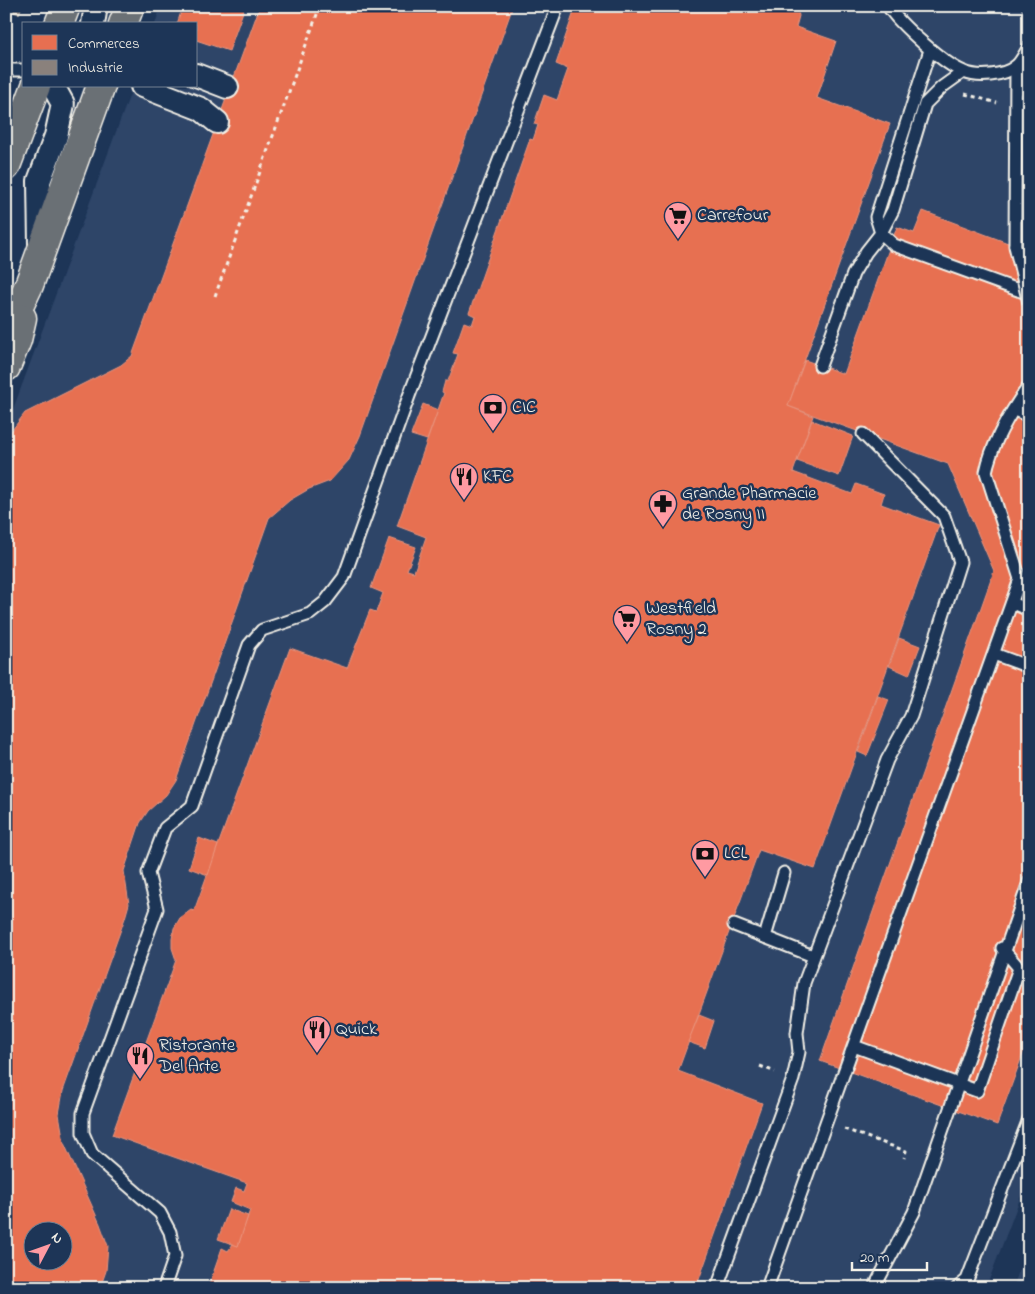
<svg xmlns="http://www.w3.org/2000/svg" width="1035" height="1294" font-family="'Indie Flower',sans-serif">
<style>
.built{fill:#2d4467;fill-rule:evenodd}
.shops{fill:#e76f51;stroke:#eb967e;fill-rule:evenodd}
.industry{fill:#8a817c;stroke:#aaa39c}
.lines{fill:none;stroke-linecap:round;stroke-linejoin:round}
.service-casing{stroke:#f4f1e8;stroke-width:15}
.minor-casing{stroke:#f4f1e8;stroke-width:26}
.primary-casing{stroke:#f4f1e8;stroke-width:31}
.path{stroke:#f4f1e8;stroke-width:3;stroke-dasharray:4 4;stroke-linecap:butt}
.service{stroke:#1d3557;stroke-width:11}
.minor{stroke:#1d3557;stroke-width:22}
.primary{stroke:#6b6f75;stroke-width:28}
.service-bridge-casing{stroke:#f4f1e8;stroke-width:15;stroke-linecap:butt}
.service-bridge{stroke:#1d3557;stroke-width:11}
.labels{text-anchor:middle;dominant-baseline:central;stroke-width:5;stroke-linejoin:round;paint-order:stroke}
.poi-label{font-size:18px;fill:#f4f1e8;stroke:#1d3557;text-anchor:start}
</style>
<rect width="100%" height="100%" fill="#1d3557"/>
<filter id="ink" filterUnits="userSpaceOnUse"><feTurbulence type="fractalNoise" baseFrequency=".02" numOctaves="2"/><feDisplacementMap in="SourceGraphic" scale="10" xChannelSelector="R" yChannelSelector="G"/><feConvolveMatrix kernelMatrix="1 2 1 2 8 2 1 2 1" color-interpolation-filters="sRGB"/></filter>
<g filter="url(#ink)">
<g class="built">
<path d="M 161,6 L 1029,6 L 1029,1175 L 986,1288 L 6,1288 L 6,428 L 133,86 L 196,86 L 196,24 L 155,24 ZM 32,1232 L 62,1232 L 62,1262 L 32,1262 Z"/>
<path d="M 1029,1242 L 1029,1288 L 1013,1288 Z"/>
</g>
<g class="shops">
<path d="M 183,6 L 245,6 L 229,51 L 196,40 L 196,24 L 177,24 Z"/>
<path d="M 260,6 L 513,6 L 360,436 L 349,460 L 330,481 L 309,489 L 290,500 L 269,518 L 176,780 L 166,795 L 148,811 L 140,823 L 124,871 L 129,904 L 125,918 L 63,1091 L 59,1114 L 64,1143 L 100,1224 L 108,1246 L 106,1271 L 100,1288 L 6,1288 L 6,442 L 9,434 L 25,413 L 121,365 L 132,356 ZM 32,1232 L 62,1232 L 62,1262 L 32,1262 Z"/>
<path d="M 576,6 L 797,6 L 799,16 L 796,27 L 836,41 L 817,98 L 890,124 L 788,406 L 813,416 L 793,472 L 852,494 L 856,484 L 884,494 L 881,504 L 939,525 L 815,869 L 759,850 L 678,1071 L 762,1103 L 696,1288 L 208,1288 L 222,1248 L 228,1251 L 233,1244 L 238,1246 L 250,1210 L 231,1202 L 236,1188 L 244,1191 L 247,1183 L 112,1135 L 176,960 L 172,948 L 172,939 L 174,928 L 180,918 L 191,910 L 194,911 L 290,648 L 347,668 L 370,610 L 376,612 L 383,593 L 371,588 L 389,538 L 416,547 L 407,570 L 414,572 L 426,537 L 397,526 L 444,393 L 442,392 L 445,381 L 448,381 L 458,354 L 453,353 L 464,322 L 472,325 L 475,316 L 469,313 L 530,139 L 533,140 L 538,125 L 534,124 L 544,95 L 557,100 L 568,69 L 556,64 Z"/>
<path d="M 923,211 L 1024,249 L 1029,265 L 1029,906 L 1021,930 L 1029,933 L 1029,1037 L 997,1125 L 820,1061 L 994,571 L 948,464 L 788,406 L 805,360 L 844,374 L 897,227 L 914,233 Z"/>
<path d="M 423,404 L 438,410 L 427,440 L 411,435 Z"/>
<path d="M 812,420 L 853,436 L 839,476 L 797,461 Z"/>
<path d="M 899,638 L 920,646 L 909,675 L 889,666 Z"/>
<path d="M 878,696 L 889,700 L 867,756 L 858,752 Z"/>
<path d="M 199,838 L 218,845 L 208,875 L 189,868 Z"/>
<path d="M 699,1015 L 714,1021 L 705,1048 L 688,1042 Z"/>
<path d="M 229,1209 L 248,1216 L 238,1246 L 218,1239 Z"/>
</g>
<path class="industry" d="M 9,6 L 22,6 L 19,14 L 8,10 Z"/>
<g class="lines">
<defs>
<g id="service">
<path d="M 888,6 C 898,23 945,65 964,72 C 978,78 1004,76 1016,66 C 1021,62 1025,53 1029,47"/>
<path d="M 1028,6 L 1029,7"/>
<path d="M 930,50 L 876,217 L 881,233 L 894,245 L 1029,294"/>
<path d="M 6,69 L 13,70 L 24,70"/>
<path d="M 1019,72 L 1029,98"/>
<path d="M 1015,246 L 1016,66"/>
<path d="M 820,366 L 853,274 L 866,252 L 881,233 L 893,210 L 925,104 L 942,87 L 963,72"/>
<path d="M 1014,410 L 1029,416"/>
<path d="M 1012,603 L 1029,610"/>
<path d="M 994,654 L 1029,667"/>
<path d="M 734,925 L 813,956"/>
<path d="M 765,937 L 784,873"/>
<path d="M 854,1046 L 977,1091 L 1019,968 L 1002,948"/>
<path d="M 164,1288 L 175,1256 L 170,1232 L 160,1213 L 92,1154 L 83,1133 L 83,1113 L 157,909 L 148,873 L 165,828 L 192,806 L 249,645 L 262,630 L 310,614 L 325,602 L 344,577 L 409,396 L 558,6"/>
<path d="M 717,1288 L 793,1079 L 799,1052 L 797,1033 L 804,983 L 887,760 L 911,716 L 960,562 L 944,516 L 863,434"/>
<path d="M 767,1288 L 1020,579 L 986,472 C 992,442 1011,411 1029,386"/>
<path d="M 874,1288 L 914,1212 L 1029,882"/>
<path d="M 957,1288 L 967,1280 L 1029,1119"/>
</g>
<g id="minor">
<path d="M 93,24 L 96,6"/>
<path d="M 196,75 L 227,87"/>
<path d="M 142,86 L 201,109 L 217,122"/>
<path d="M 40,244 L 39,181 L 56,136 L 63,104 L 53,86"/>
</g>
<g id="primary">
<path d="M 59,24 L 66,6"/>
<path d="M 123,24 L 130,6"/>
<path d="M 6,166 L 36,86"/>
<path d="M 6,334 L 29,285 L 101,86"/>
<path d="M 6,367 L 17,340 L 22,318"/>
</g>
</defs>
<use href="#service" class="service-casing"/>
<use href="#minor" class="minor-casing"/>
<use href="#primary" class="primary-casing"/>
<g class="path">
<path d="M 965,94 L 997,103"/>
<path d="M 215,296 L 320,6"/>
<path d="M 760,1066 L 775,1072"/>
<path d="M 844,1129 L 906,1151 L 904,1158"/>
</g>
<use href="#service" class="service"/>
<use href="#minor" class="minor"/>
<use href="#primary" class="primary"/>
<defs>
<path id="service-bridge" d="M 1015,246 L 1029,303"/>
</defs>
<use href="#service-bridge" class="service-bridge-casing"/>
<use href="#service-bridge" class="service-bridge"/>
</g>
</g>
<defs>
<symbol id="supermarket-pin" viewBox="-11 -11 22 30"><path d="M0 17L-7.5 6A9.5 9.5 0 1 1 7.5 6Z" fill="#ff9aa2" stroke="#1d3557"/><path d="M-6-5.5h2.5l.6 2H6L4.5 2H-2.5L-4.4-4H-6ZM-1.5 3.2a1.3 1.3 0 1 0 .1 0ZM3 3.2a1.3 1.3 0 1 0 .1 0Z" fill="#111"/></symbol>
<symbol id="bank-pin" viewBox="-11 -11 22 30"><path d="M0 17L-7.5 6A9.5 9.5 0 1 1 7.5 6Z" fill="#ff9aa2" stroke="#1d3557"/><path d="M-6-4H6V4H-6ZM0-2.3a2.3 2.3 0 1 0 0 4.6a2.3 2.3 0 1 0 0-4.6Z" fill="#111"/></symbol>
<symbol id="restaurant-pin" viewBox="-11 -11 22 30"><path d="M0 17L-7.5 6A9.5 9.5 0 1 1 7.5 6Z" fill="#ff9aa2" stroke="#1d3557"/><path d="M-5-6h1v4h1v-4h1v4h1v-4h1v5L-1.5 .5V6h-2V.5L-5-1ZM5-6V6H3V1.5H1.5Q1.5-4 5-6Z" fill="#111"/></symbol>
<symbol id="pharmacy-pin" viewBox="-11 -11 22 30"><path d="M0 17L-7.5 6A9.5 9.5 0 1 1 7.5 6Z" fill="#ff9aa2" stroke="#1d3557"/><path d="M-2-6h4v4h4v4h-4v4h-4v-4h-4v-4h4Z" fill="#111"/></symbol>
</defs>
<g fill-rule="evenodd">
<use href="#supermarket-pin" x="662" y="200" width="32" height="43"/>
<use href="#bank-pin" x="477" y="392" width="32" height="43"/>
<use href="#restaurant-pin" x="448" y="461" width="32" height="43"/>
<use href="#pharmacy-pin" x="647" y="488" width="32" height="43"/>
<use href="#supermarket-pin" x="611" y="603" width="32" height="43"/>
<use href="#bank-pin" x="689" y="838" width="32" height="43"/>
<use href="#restaurant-pin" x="301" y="1014" width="32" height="43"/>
<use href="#restaurant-pin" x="124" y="1040" width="32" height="43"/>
</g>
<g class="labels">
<g class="poi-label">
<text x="697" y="216">Carrefour</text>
<text x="512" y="408">CIC</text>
<text x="483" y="477">KFC</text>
<text x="682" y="494">Grande Pharmacie<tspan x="682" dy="21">de Rosny II</tspan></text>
<text x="646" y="609">Westfield<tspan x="646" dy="21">Rosny 2</tspan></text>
<text x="724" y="854">LCL</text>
<text x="336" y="1030">Quick</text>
<text x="159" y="1046">Ristorante<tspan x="159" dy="21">Del Arte</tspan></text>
</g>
</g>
<rect width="1035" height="1294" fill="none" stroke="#1d3557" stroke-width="25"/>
<rect x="12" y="12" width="1010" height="1269" fill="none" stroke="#f4f1e8" stroke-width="2" filter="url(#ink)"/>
<rect x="22" y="22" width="175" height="65" fill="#1d3557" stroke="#738091"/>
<rect x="32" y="35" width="25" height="15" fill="#e76f51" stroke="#738091"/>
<text x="68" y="48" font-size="15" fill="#f4f1e8">Commerces</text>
<rect x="32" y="60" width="25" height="15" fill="#8a817c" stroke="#738091"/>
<text x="68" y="72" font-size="15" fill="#f4f1e8">Industrie</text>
<g transform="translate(48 1246) rotate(49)"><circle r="24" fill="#1d3557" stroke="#738091"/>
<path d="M0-4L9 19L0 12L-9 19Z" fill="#ff9aa2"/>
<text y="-8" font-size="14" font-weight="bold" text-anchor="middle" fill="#f4f1e8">N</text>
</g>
<path d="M852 1262v8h75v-8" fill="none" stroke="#f4f1e8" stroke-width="2.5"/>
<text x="860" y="1262" font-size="15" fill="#f4f1e8" stroke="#1d3557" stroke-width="4" paint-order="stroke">20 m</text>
</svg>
